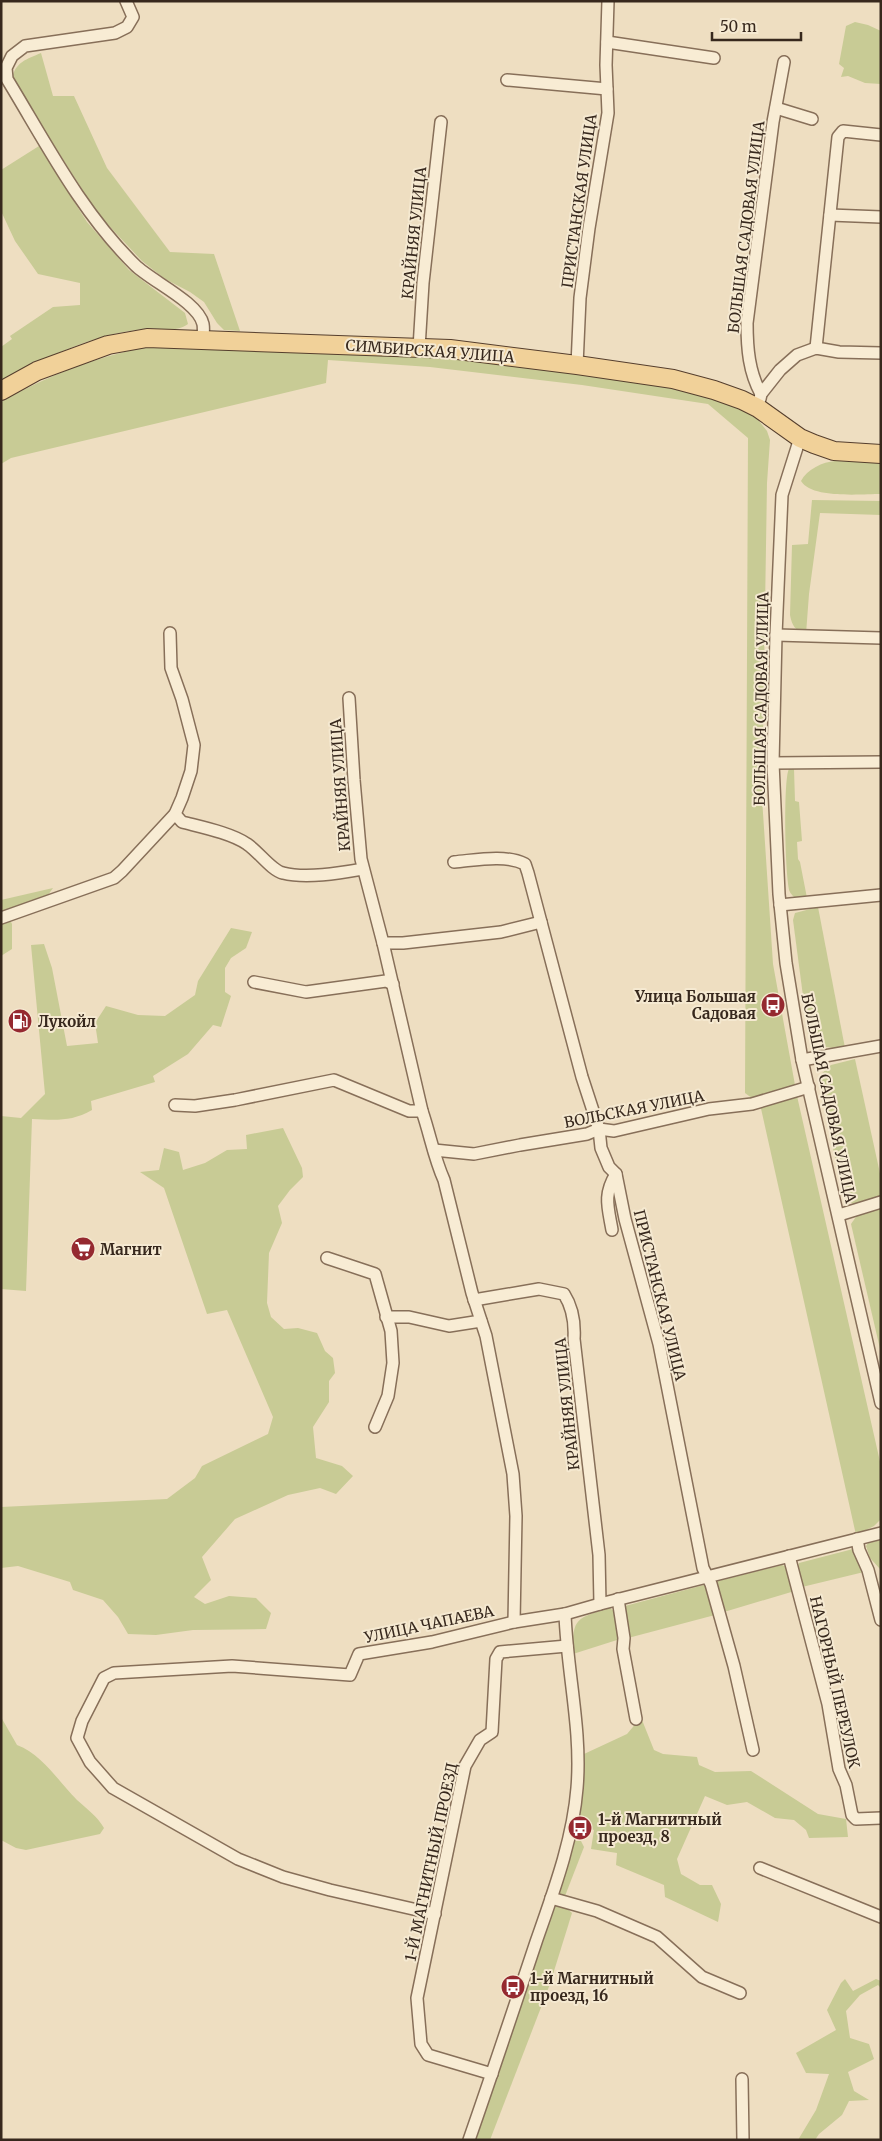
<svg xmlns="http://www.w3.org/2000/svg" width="882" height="2141" font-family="Merriweather,serif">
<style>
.green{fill:#c8cb95}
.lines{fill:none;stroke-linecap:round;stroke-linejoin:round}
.minor-casing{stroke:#876f59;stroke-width:14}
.primary-casing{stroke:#553e2d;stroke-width:20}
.minor{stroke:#f8ecd4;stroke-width:11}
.primary{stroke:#f1d199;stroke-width:18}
.labels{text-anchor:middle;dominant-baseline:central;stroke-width:4;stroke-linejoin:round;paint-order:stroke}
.street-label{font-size:15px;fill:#37281d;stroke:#f5e9d1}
.poi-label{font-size:15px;font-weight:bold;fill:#37281d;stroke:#f5e9d1;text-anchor:start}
</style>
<rect width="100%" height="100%" fill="#eedec1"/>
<g class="green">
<path d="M 855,22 L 868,25 L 881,31 L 881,84 L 865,83 L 848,76 L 841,77 L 844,68 L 839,64 L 846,26 Z"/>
<path d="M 41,53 L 53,96 L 74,96 L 107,168 L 170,252 L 214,254 L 240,331 L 224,330 L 217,323 L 204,302 L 190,292 L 165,279 L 142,261 L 97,213 L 12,79 C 15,62 27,59 41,53 Z"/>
<path d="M 39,146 L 87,222 L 129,270 L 185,313 L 188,324 C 176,333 159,328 144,329 C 94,334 46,357 1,381 L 1,347 L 12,339 L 10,336 L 53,307 L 80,305 L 80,283 L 38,274 L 15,241 L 1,211 L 1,170 Z"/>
<path d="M 146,347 L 450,358 L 577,373 L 673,387 L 713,397 L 755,416 L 767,431 L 770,440 L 767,483 L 762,798 L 773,964 L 797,1096 L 881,1466 L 881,1519 L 874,1526 L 856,1535 L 760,1104 L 745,1093 L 748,438 L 708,404 L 582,385 L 430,367 L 328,360 L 326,383 L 11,458 L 1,464 L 1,402 C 47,376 95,357 146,347 Z"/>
<path d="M 835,461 L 881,462 L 881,494 C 861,494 812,499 801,481 C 807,469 823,462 835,461 Z"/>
<path d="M 812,500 L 881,501 L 881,515 L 820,513 L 809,594 L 806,634 C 795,630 792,626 790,615 L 792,545 L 808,544 Z"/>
<path d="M 789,769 L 794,769 L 795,801 L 799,802 L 802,841 L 797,842 L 798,859 L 800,862 L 807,898 L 795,898 C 794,897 790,893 790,892 C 785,881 783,778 789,769 Z"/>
<path d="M 53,888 L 43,902 L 1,913 L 1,900 Z"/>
<path d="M 818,907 L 845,1048 C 829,1049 817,1047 808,1034 L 793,920 L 795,913 Z"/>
<path d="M 9,918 L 12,924 L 12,949 L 1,956 L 1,920 Z"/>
<path d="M 231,928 L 252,932 L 246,948 L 231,958 L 225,968 L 225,992 L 231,996 L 221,1027 L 213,1025 L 188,1054 L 153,1076 L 155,1082 L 91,1101 L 92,1110 C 71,1122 55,1120 32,1119 L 26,1291 L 1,1289 L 1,1116 L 21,1118 L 45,1094 L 31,945 L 44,944 L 52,968 L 67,1046 L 98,1043 L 95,1023 L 106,1006 L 138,1015 L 165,1016 L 195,995 L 198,981 Z"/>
<path d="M 855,1059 L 881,1178 L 881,1198 L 859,1205 L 847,1202 L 842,1190 L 819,1083 L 818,1077 L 831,1065 Z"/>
<path d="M 283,1128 L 302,1168 L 303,1177 L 290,1190 L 278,1206 L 282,1223 L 269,1253 L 267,1303 L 271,1317 L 284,1329 L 298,1328 L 317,1333 L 325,1351 L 333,1358 L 335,1373 L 329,1381 L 329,1402 L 313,1427 L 316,1458 L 342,1466 L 353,1476 L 336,1494 L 320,1488 L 288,1495 L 235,1519 L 202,1557 L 211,1580 L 194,1597 L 205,1604 L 229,1596 L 256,1598 L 271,1613 L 266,1629 L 193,1630 L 156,1635 L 128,1634 L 118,1617 L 103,1600 L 73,1590 L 70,1582 L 18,1566 L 1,1568 L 1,1507 L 167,1499 L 195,1478 L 202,1466 L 268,1434 L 273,1417 L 227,1310 L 207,1314 L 164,1188 L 140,1172 L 159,1170 L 164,1148 L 179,1152 L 183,1170 L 205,1163 L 227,1150 L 247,1149 L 246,1135 Z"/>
<path d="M 881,1207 L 881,1353 L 851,1224 L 858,1214 Z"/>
<path d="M 881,1540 L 881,1569 L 880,1569 L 870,1558 L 866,1546 L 868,1543 Z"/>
<path d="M 853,1549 L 856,1551 L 864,1572 L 802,1587 L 797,1569 L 799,1563 Z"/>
<path d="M 782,1565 L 787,1567 L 798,1590 L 724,1612 L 716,1586 L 718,1581 Z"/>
<path d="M 704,1585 L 707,1586 L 715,1615 L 628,1638 L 624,1611 L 625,1606 Z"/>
<path d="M 610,1608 L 616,1613 L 619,1636 L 617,1640 L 573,1654 C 572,1617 577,1618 610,1608 Z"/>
<path d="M 1,1717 L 17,1745 C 43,1755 58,1781 77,1800 C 87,1809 97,1816 104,1828 L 100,1834 L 26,1850 L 16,1848 L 1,1840 Z"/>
<path d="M 642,1720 L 654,1750 L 663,1754 L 697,1757 L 699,1765 L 715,1772 L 751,1771 L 818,1814 L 846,1819 L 848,1837 L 809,1838 L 806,1830 L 794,1820 L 775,1818 L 747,1802 L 727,1805 L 705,1796 L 677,1859 L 681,1874 L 700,1885 L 712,1885 L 721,1904 L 718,1922 L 665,1897 L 664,1885 L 616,1865 L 617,1853 L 591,1849 L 594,1830 L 576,1824 L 583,1791 L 584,1754 L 627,1734 L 638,1721 Z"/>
<path d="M 573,1841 L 581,1841 L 584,1847 L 565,1896 L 559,1896 L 557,1892 Z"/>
<path d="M 556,1905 L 563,1905 L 572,1913 L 550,1984 L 490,2140 L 473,2140 L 553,1908 Z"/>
<path d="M 845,1979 L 853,1991 L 876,1979 L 881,1981 L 881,1988 L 878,1985 L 860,1995 L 846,2011 L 850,2038 L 869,2044 L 874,2059 L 848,2072 L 854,2091 L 869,2100 L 849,2101 L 842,2115 L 819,2134 L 815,2140 L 798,2140 L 816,2110 L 829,2074 L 806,2073 L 796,2053 L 836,2030 L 827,2010 L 841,1983 Z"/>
</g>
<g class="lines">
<defs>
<g id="minor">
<path d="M 126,1 L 133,17 L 127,27 L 115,33 L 25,46 L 12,56 L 6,68 L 7,79 C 46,143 81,212 135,265 C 151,281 198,302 203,324 C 204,329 203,335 203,339"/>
<path d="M 607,42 L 714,58"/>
<path d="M 507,80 L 607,89"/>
<path d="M 776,108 L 812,119"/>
<path d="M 830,215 L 881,217"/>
<path d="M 419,348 L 423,283 L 441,122"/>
<path d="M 816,348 L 838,137 L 843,131 L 881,135"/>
<path d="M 577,365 L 580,298 L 589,228 L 608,113 L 606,65 L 608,1"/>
<path d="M 761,394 C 749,372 747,349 747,323 L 773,122 L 784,62"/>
<path d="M 760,399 L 761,394 L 780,370 L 797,355 L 816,348 L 839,352 L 881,353"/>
<path d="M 800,438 L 782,495 L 776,635 L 773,763 L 779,894 L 786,963 L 802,1060 L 881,1403"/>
<path d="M 776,635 L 881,638"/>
<path d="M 349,698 L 354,780 L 361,859 L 383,943 L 422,1111 C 430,1134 434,1158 444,1180 L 472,1293 L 486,1336 L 513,1474 L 516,1516 L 514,1622"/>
<path d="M 773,763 L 881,762"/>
<path d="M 175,814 L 182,822 C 201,827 231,833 247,844 C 258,851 272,871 283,873 C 306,879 340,873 363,869"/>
<path d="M 454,862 C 477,860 504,854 525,864 L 528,873 L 582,1077 L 599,1129 L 601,1148 L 609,1167 L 616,1174 L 625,1219 L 659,1344 L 703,1568 L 711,1584 L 734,1666 L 753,1750"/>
<path d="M 780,905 L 881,895"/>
<path d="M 1,918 L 114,878 L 122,871 L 175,814 L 182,798 L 191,771 L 194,745 L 182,699 L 171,668 L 170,633"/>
<path d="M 383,943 L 403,943 L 501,932 L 541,922"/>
<path d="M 254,982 L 306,992 L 386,981 L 393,984"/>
<path d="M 802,1060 L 881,1046"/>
<path d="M 175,1105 L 195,1106 L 235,1100 L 334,1080 L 409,1111 L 422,1111"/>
<path d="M 434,1150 L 474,1154 L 520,1145 L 587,1134 L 599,1129 L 614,1131 L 709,1109 L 752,1104 L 809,1087"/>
<path d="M 839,1215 L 881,1202"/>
<path d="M 612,1230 C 608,1207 603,1195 616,1174"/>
<path d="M 327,1258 L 375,1274 L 391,1331 L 393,1363 L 388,1396 L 375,1427"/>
<path d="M 474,1300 L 539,1289 L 564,1294 C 573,1308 575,1323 574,1339 L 599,1555 L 600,1604"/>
<path d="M 386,1317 L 409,1317 L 449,1326 L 481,1321"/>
<path d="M 857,1539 L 859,1550 L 868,1570 L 881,1620"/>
<path d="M 789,1556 L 828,1704 L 839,1769 L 846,1785 L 852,1815 L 856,1819 L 881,1818"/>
<path d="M 618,1599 L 624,1638 L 623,1649 L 636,1719"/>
<path d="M 760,1868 L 881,1917"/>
<path d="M 551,1898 L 597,1911 L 657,1937 L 702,1977 L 740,1993"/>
<path d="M 435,1914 L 330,1890 L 283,1877 L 238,1859 L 113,1788 L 90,1762 L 77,1738 L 82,1721 L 104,1678 L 114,1673 L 232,1666 L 350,1675 L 359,1654 L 432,1642 L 514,1622 L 565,1614 L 600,1604 L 881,1533"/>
<path d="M 492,2074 L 428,2055 L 421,2044 L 417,1998 L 465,1766 L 480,1740 L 492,1732 L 496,1659 L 500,1652 L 567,1646"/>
<path d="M 742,2079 L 743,2140"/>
<path d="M 469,2140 C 492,2074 514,2008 536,1942 C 553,1893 573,1840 577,1788 C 582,1730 567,1672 565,1614"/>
</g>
<path id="primary" d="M 1,391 L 37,371 L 108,345 L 147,338 L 450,349 L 577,365 L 673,379 L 714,390 L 742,400 L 758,408 L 800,438 L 814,444 L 834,451 L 881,454"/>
</defs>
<use href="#minor" class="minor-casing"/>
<use href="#primary" class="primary-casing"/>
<use href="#minor" class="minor"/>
<use href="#primary" class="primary"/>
</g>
<defs>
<symbol id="bus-disc" viewBox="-11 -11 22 22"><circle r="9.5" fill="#952930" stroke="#f5e9d1"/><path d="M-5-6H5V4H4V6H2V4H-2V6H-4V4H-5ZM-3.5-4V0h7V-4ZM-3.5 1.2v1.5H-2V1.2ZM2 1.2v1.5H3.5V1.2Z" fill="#fff"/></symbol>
<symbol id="fuel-disc" viewBox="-11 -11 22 22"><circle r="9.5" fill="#952930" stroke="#f5e9d1"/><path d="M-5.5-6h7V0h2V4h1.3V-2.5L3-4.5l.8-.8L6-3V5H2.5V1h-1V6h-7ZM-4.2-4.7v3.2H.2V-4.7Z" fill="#fff"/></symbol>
<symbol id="supermarket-disc" viewBox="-11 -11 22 22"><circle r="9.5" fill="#952930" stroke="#f5e9d1"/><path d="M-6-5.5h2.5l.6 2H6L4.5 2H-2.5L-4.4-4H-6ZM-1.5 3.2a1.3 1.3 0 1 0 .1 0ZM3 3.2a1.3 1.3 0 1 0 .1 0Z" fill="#fff"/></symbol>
</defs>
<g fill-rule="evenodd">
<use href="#bus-disc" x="759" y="991" width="28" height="28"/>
<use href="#fuel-disc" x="6" y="1007" width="28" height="28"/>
<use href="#supermarket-disc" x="69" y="1235" width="28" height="28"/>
<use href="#bus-disc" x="566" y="1814" width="28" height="28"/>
<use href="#bus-disc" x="499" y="1973" width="28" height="28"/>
</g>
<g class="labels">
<g class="street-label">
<text transform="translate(579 201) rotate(-82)">ПРИСТАНСКАЯ УЛИЦА</text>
<text transform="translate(746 227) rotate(-83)">БОЛЬШАЯ САДОВАЯ УЛИЦА</text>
<text transform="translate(414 233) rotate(-84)">КРАЙНЯЯ УЛИЦА</text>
<text transform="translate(430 351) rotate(4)">СИМБИРСКАЯ УЛИЦА</text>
<text transform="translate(761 699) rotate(-89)">БОЛЬШАЯ САДОВАЯ УЛИЦА</text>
<text transform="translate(340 785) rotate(-94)">КРАЙНЯЯ УЛИЦА</text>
<text transform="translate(829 1098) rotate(78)">БОЛЬШАЯ САДОВАЯ УЛИЦА</text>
<text transform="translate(634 1109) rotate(-11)">ВОЛЬСКАЯ УЛИЦА</text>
<text transform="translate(660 1295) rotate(76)">ПРИСТАНСКАЯ УЛИЦА</text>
<text transform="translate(567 1404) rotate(-96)">КРАЙНЯЯ УЛИЦА</text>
<text transform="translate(429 1624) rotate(-12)">УЛИЦА ЧАПАЕВА</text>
<text transform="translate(835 1682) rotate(77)">НАГОРНЫЙ ПЕРЕУЛОК</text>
<text transform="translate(431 1862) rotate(-78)">1-Й МАГНИТНЫЙ ПРОЕЗД</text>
</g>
<g class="poi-label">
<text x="756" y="996" text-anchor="end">Улица Большая<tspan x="756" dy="17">Садовая</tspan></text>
<text x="38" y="1021">Лукойл</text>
<text x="100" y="1249">Магнит</text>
<text x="598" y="1819">1-й Магнитный<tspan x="598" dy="17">проезд, 8</tspan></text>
<text x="530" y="1978">1-й Магнитный<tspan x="530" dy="17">проезд, 16</tspan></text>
</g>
</g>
<rect width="882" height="2141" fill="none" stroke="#37281d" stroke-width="5"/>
<path d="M712 32v8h89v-8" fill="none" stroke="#37281d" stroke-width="2.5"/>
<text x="720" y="32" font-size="15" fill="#37281d" stroke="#f5e9d1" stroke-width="4" paint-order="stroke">50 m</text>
</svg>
